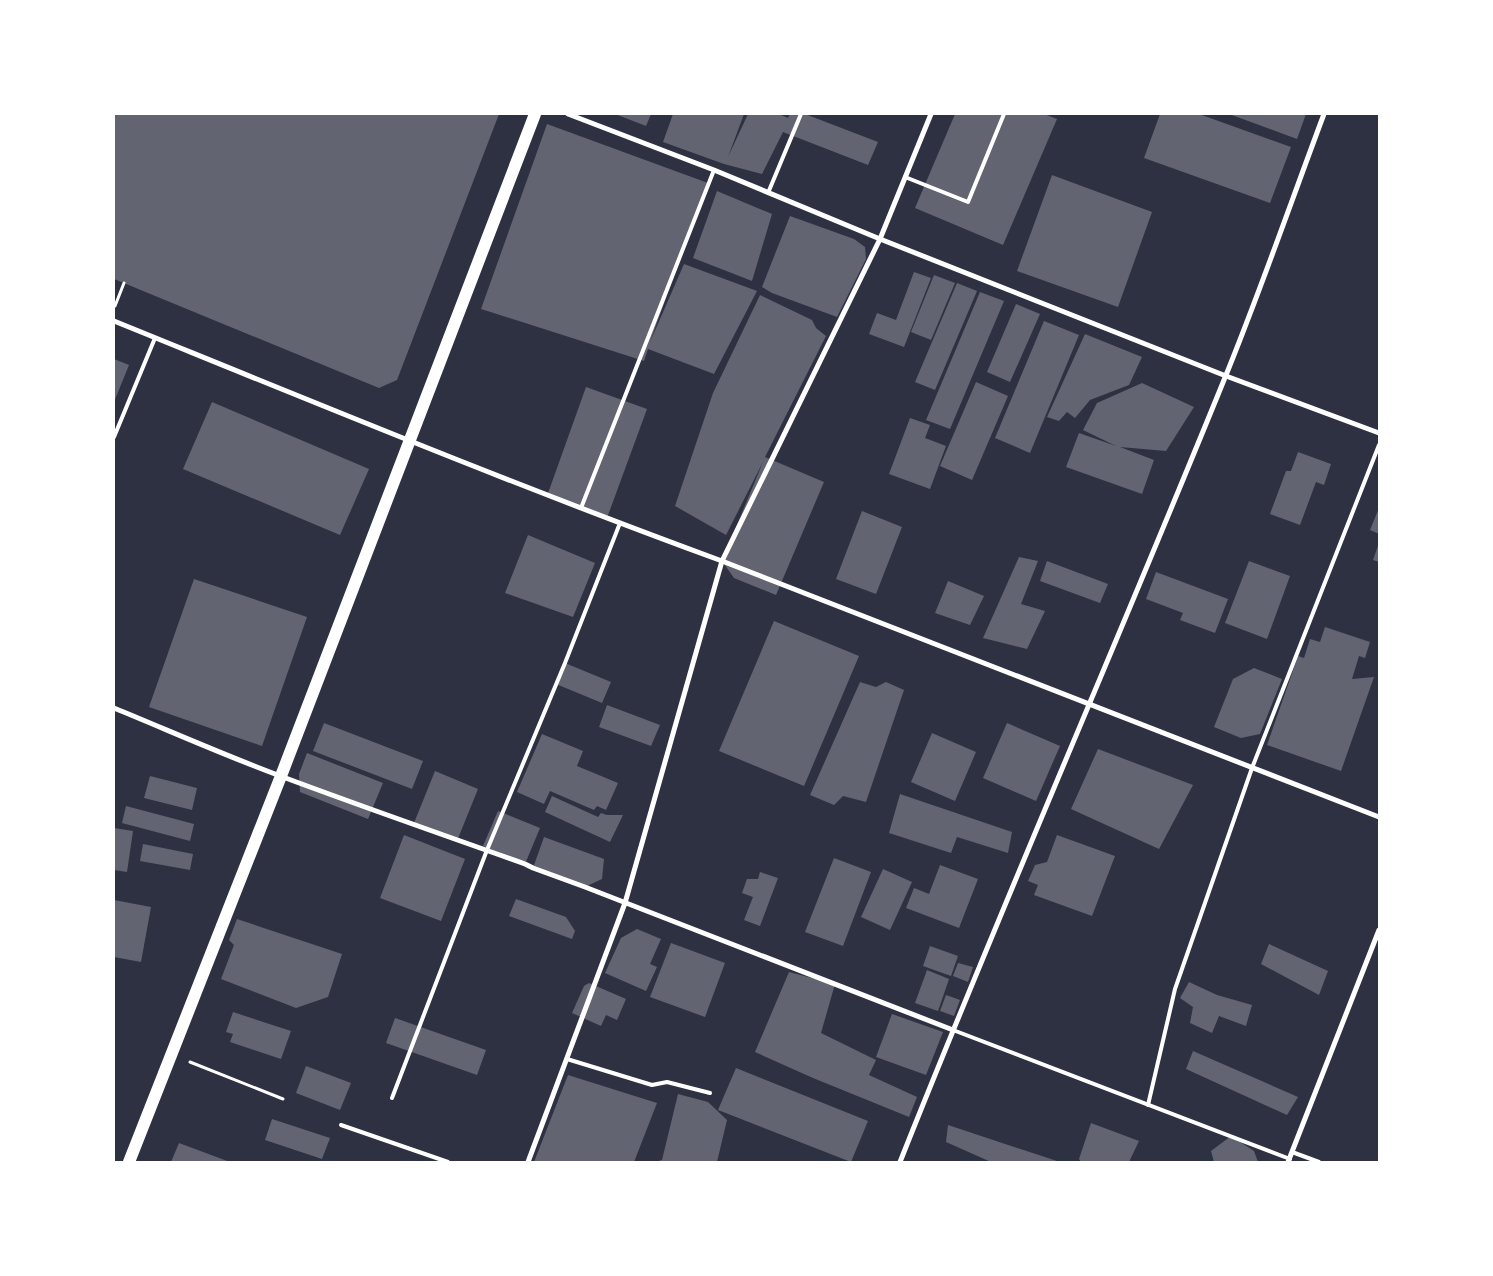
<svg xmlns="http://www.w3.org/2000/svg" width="1493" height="1276" font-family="Literata,serif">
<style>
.building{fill:#626471}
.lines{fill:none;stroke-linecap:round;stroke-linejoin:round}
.path{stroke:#fff;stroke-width:3}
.service{stroke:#fff;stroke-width:4}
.minor{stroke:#fff;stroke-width:5}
.primary{stroke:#fff;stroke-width:12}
</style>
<rect width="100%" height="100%" fill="#2d3142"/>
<g class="building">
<path d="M 114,114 L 499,114 L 397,380 L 379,388 L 114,279 Z"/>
<path d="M 615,114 L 651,114 L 646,126 Z"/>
<path d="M 673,114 L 744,114 L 728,157 L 748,114 L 779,114 L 788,118 L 790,114 L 805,114 L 878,142 L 868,165 L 783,132 L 762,174 L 724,164 L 663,142 Z"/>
<path d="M 955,114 L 1044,114 L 1057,119 L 1003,245 L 915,208 Z"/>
<path d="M 1160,114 L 1199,114 L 1291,147 L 1270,203 L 1144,158 Z"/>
<path d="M 1229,114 L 1306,114 L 1297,139 Z"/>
<path d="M 547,124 L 708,183 L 650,342 L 684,264 L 757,291 L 714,374 L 648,349 L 644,361 L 481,309 Z"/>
<path d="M 1052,175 L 1152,212 L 1118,307 L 1017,271 Z"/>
<path d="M 717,191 L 772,214 L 752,281 L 693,258 Z"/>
<path d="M 790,216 L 854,239 L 865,247 L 866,259 L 837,317 L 772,293 L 762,287 Z"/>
<path d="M 914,272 L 931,278 L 904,347 L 869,334 L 877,313 L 896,320 Z"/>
<path d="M 934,275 L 955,283 L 931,340 L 911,332 Z"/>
<path d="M 957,283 L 977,291 L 935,390 L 915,382 Z"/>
<path d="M 980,292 L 1004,301 L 950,429 L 926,420 Z"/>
<path d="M 760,295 L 812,320 L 816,328 L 826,336 L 765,457 L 824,482 L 776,595 L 734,578 L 722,561 L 763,462 L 726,535 L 675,506 L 713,393 Z"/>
<path d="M 1016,304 L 1040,314 L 1010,382 L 987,372 Z"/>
<path d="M 1044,321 L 1079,335 L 1030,453 L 995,438 Z"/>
<path d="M 1085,334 L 1142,357 L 1129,385 L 1090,400 L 1075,418 L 1067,412 L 1059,421 L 1047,417 Z"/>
<path d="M 114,359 L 129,365 L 114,402 Z"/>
<path d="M 976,382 L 1008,396 L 972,480 L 940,466 Z"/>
<path d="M 1142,383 L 1194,407 L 1166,451 L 1120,447 L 1154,460 L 1142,494 L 1066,467 L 1079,433 L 1116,446 L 1083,430 L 1097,403 Z"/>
<path d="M 586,387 L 647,409 L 607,518 L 547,496 Z"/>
<path d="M 212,402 L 369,469 L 340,535 L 183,469 Z"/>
<path d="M 910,418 L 930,425 L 925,438 L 946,446 L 930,489 L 889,474 Z"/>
<path d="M 1298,452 L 1331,464 L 1324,485 L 1316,482 L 1300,525 L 1270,514 L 1286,471 L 1291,471 Z"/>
<path d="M 1379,508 L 1379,534 L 1370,530 Z"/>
<path d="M 862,511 L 902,527 L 876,594 L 836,579 Z"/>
<path d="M 528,535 L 595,563 L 573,617 L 505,593 Z"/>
<path d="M 1379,543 L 1379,562 L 1373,560 Z"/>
<path d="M 1019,557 L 1038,561 L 1021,604 L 1045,611 L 1027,649 L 983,638 Z"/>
<path d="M 1047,561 L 1108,584 L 1100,603 L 1040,581 Z"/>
<path d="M 1249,561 L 1290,576 L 1267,639 L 1225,623 Z"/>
<path d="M 1156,572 L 1228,599 L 1215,633 L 1180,620 L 1183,613 L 1146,599 Z"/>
<path d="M 194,579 L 307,617 L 262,746 L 149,707 Z"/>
<path d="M 948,581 L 984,596 L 970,625 L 935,613 Z"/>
<path d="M 774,621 L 859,656 L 804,786 L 719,751 Z"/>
<path d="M 1325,627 L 1370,642 L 1365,658 L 1359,656 L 1352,679 L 1374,677 L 1341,771 L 1267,745 L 1298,656 L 1304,658 L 1310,639 L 1320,642 Z"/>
<path d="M 565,663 L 611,682 L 602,703 L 556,684 Z"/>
<path d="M 1254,668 L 1282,679 L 1260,734 L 1241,738 L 1214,727 L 1233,679 Z"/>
<path d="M 860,682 L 876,687 L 886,682 L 904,690 L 866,802 L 843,796 L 834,805 L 810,795 Z"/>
<path d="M 607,705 L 660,725 L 651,746 L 599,727 Z"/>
<path d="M 324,723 L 423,761 L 412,789 L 313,751 Z"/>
<path d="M 1007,723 L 1060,746 L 1036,801 L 983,778 Z"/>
<path d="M 932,733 L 976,752 L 955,801 L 911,782 Z"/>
<path d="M 542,734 L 583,751 L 577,766 L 618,783 L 606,810 L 597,806 L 594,810 L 550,791 L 544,804 L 517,792 Z"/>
<path d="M 1098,749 L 1193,785 L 1159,849 L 1071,809 Z"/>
<path d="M 307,753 L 383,783 L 368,819 L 300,792 L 299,774 Z"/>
<path d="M 435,771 L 478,789 L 457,841 L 414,823 Z"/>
<path d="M 150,776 L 197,788 L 192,810 L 144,798 Z"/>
<path d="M 900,794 L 1012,832 L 1008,853 L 957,837 L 951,853 L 889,833 Z"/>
<path d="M 552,796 L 598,817 L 601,813 L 607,815 L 623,815 L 610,842 L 545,812 Z"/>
<path d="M 126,806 L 194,824 L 190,841 L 122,823 Z"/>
<path d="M 498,811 L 540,828 L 525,864 L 483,846 Z"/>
<path d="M 114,828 L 133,831 L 127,872 L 114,870 Z"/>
<path d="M 404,835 L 465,859 L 441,921 L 380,898 Z"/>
<path d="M 1057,835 L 1115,856 L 1092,916 L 1034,895 L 1038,885 L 1028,881 L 1035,865 L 1047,862 Z"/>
<path d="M 544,837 L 604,859 L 602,879 L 585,887 L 533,868 Z"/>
<path d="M 143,844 L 193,854 L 190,870 L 140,861 Z"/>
<path d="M 834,858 L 871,872 L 843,946 L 805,932 Z"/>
<path d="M 940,865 L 978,879 L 959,928 L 906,908 L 914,888 L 929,894 Z"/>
<path d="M 883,869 L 912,882 L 890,930 L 861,917 Z"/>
<path d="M 760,872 L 778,878 L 760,926 L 744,920 L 753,897 L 742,893 L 747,879 L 758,879 Z"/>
<path d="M 516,899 L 566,917 L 575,931 L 572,939 L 509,916 Z"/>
<path d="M 114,900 L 151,907 L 141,962 L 114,957 Z"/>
<path d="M 237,919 L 342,954 L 328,997 L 296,1008 L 221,979 L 234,945 L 229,940 Z"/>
<path d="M 637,929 L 661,939 L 650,964 L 657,967 L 646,991 L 605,973 L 621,938 Z"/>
<path d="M 671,943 L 725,963 L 705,1017 L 650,997 Z"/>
<path d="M 1269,944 L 1328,971 L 1319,995 L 1261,964 Z"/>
<path d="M 930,946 L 958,956 L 951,976 L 923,966 Z"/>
<path d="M 958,963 L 973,967 L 968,982 L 953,976 Z"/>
<path d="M 927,970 L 949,979 L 938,1011 L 915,1003 Z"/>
<path d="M 789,972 L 835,984 L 821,1033 L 876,1060 L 869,1075 L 917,1097 L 909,1117 L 813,1078 L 755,1052 Z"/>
<path d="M 1189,982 L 1217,995 L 1252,1005 L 1246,1026 L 1219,1016 L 1212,1033 L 1190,1023 L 1193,1007 L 1180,998 Z"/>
<path d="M 589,983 L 626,999 L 617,1020 L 606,1015 L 601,1026 L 572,1013 L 584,986 Z"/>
<path d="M 946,995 L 960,1000 L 954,1016 L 940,1011 Z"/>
<path d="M 233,1012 L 291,1031 L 281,1059 L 230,1042 L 233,1034 L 226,1032 Z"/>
<path d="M 892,1014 L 943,1032 L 926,1075 L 876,1057 Z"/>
<path d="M 395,1018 L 486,1050 L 477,1075 L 386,1043 Z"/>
<path d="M 1193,1051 L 1298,1097 L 1287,1115 L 1186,1069 Z"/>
<path d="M 306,1066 L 351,1083 L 340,1110 L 296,1093 Z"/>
<path d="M 736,1068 L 868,1121 L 851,1162 L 718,1110 Z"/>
<path d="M 568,1075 L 657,1103 L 634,1162 L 534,1162 Z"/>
<path d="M 678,1094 L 708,1102 L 727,1120 L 717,1162 L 655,1162 L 662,1160 Z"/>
<path d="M 272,1119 L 330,1138 L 322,1159 L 265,1140 Z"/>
<path d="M 1091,1123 L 1139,1141 L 1129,1162 L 1081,1162 L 1079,1159 Z"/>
<path d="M 948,1125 L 1060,1162 L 991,1162 L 946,1142 Z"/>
<path d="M 1231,1136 L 1254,1151 L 1258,1162 L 1214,1162 L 1211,1151 Z"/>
<path d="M 179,1143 L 230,1162 L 171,1162 Z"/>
</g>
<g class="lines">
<g class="path">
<path d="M 115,306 L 124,283"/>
<path d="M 190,1062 L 283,1099"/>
</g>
<g class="service">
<path d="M 905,177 L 968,202 L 1004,114"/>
<path d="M 768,193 L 801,114"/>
<path d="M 114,437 L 155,338"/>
<path d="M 581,508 L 714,170"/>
<path d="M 953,1030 L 1290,1159"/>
<path d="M 567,1059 L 652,1085 L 667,1082 L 710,1093"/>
<path d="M 392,1098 L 487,850 L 565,663 L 620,523"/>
<path d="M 1148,1105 L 1175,989 L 1252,768 L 1379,445"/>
<path d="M 341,1125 L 448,1162"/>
<path d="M 1292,1152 L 1319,1162"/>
</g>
<g class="minor">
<path d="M 568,114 L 714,170 L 880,239 L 1226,376 L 1379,433"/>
<path d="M 114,321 C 316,403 517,486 722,561 L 1379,817"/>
<path d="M 114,708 C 170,731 226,756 283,777 C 363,807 444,835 525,864 L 533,868 L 585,887 L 953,1030"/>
<path d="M 528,1162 L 625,903 L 722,561 L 880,239 L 931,114"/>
<path d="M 900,1162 C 1004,900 1118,641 1224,380 C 1260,292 1291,202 1324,114"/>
<path d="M 1288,1162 L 1379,930"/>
</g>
<path class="primary" d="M 129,1162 L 281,776 L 535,114"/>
</g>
<rect width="1493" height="1276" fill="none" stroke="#ffffff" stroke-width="230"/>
</svg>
